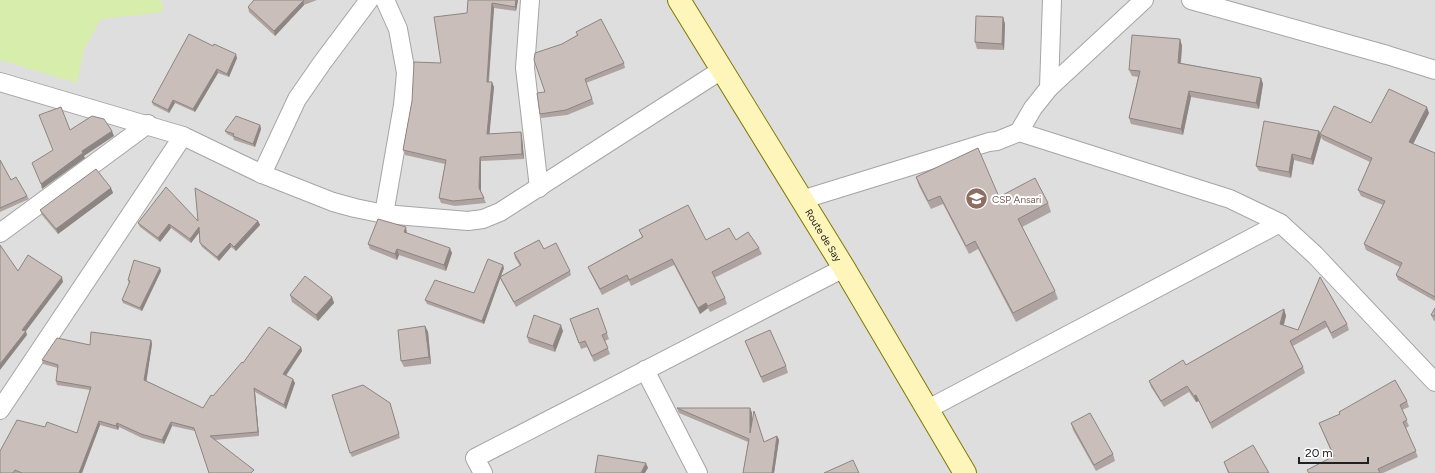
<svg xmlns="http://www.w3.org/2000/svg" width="1435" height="473" font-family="Figtree,sans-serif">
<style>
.residential{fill:#dfdede}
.grass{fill:#d7edab}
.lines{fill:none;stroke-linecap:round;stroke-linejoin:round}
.street-casing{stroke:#a5a5a5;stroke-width:20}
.secondary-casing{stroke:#7f7800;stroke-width:24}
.street{stroke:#fff;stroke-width:18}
.secondary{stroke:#fdf5ba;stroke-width:22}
.wall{fill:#aea3a0}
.shaded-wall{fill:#8d8582}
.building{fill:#cabeba;stroke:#8d8582}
.labels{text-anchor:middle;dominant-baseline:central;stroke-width:4;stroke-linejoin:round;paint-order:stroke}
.education-label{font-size:10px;fill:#785e54;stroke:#fff;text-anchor:start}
.street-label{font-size:10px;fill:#212121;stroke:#fff}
</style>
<rect width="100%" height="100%" fill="#f1ece7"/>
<rect class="residential" x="0" y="0" width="1435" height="473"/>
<path class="grass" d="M 0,0 L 161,0 L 163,12 L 101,19 L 84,49 L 77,83 L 0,60 Z"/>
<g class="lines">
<defs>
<g id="street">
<path d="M 530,0 L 525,68 L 539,188"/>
<path d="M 1191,0 L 1387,55 L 1435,70"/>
<path d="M 0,82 L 183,136 L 262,174 L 333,202 L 355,208 L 384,214 L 468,221 L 483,219 L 500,212 L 723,69"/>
<path d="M 1049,88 L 1052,0"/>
<path d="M 1019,132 L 1033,108 L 1049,88 L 1144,0"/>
<path d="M 262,174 L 297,99 L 322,63 L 369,0"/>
<path d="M 801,200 L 989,142 L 997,141 L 1019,132 L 1230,199 L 1280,223 L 1315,255 L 1435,382"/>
<path d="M 384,214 L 403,105 L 406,73 L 398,29 L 385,0"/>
<path d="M 0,233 L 148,124"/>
<path d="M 645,370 L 698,473"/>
<path d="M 928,409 L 1280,223"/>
<path d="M 0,410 L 183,136"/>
<path d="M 483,473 L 475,458 L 844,268"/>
</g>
<g id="secondary">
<path id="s1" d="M 679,0 L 844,268 L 965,473"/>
</g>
</defs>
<use href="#street" class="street-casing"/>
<use href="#secondary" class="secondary-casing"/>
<use href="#street" class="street"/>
<use href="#secondary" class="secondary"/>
</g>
<g class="wall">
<path d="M 254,0 L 317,0 L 304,5 L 275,36 L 249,12 L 248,7 Z"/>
<path d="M 468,0 L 518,0 L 516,11 L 494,8 L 489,82 L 494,87 L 489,134 L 521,132 L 522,137 L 524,159 L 481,161 L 481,191 L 486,203 L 455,206 L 441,203 L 439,198 L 445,164 L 405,155 L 403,150 L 412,101 L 441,63 L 467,13 Z"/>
<path d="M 1003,17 L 1005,24 L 1004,50 L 977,49 L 975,42 Z"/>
<path d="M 576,32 L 624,63 L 625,68 L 586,83 L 594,104 L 567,115 L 541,118 L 540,114 L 545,92 L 562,44 L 577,35 Z"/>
<path d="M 1180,39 L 1182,46 L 1181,63 L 1261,78 L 1263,84 L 1259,109 L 1191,97 L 1183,135 L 1131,124 L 1129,118 L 1138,77 L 1132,76 L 1129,70 Z"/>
<path d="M 237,58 L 229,77 L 218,73 L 195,112 L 175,103 L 169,113 L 153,105 L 152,102 Z"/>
<path d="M 1429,113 L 1413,144 L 1435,153 L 1435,301 L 1398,280 L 1396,275 L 1400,267 L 1366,250 L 1364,244 L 1383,205 L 1361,196 L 1358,190 L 1370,162 L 1323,140 L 1321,137 L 1313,165 L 1294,160 L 1291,178 L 1259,171 L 1256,166 L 1319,131 L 1321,134 L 1371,123 Z"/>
<path d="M 260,125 L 261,129 L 255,147 L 234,140 L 233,137 L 227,134 L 225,131 Z"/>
<path d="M 0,160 L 11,180 L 27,196 L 29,199 L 0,212 Z"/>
<path d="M 916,177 L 999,197 L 1048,203 L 1051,212 L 1022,227 L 1055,291 L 1058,299 L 1016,322 L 978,249 L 969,254 L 943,204 L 931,209 L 919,186 Z"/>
<path d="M 111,188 L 113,193 L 58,234 L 42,215 L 40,210 Z"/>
<path d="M 198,221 L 258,221 L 260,225 L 236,251 L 231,247 L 219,261 L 202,247 L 200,243 L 199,233 L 191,243 L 171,228 L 160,242 L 140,227 L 138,223 Z"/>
<path d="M 639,230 L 706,240 L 736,240 L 759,248 L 762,254 L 714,278 L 725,298 L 727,304 L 710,312 L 708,308 L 700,314 L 674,265 L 631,286 L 629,281 L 602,295 L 590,272 L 588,267 L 642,237 Z"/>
<path d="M 407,233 L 407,234 L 452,253 L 446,271 L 399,255 L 397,260 L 370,249 L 368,244 Z"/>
<path d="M 544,249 L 570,271 L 571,275 L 516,307 L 502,282 L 500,278 L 484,324 L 427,304 L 425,300 L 474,293 L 504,268 L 501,276 L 520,266 L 515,258 L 514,253 Z"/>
<path d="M 160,268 L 161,271 L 142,311 L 123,303 L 122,300 L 129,284 L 128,280 Z"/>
<path d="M 1320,277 L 1347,324 L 1349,330 L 1333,339 L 1327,327 L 1293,346 L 1303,367 L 1305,373 L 1212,429 L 1199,401 L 1196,402 L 1189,392 L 1164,407 L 1151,387 L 1149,381 L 1186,365 L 1284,309 L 1286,316 L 1284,325 L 1298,330 Z"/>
<path d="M 290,295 L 332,297 L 334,303 L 318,321 L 292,302 Z"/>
<path d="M 598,308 L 609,339 L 605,341 L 610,354 L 594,362 L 587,347 L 581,349 L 570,319 Z"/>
<path d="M 1435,308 L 1435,321 L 1434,321 L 1431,315 Z"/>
<path d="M 425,326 L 428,332 L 431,364 L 404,367 L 401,361 Z"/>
<path d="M 563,331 L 555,352 L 529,343 L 527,337 Z"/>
<path d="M 151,340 L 152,344 L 146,381 L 203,408 L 243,363 L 301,347 L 302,351 L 286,376 L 295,383 L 286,409 L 255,392 L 259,436 L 214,440 L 195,431 L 172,426 L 164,444 L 142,438 L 119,427 L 118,430 L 100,425 L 82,473 L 0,473 L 45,427 L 77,433 L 90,390 L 57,385 L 56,381 L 58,368 L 43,364 L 42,360 L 90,345 Z"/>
<path d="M 745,341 L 786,366 L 788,373 L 763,383 Z"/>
<path d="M 1407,401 L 1409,407 L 1402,410 L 1409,426 L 1406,428 L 1418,457 L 1383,473 L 1308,473 L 1333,456 L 1319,423 L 1340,414 L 1339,412 Z"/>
<path d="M 390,403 L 400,438 L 352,457 L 350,453 Z"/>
<path d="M 677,408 L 750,408 L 752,413 L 752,424 L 764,442 L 777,436 L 779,440 L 774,473 L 743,473 L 748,442 L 679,413 Z"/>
<path d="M 1071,423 L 1113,454 L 1115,461 L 1096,471 L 1073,430 Z"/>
<path d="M 1224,462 L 1269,473 L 1228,473 Z"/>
</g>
<g class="shaded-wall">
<path d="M 303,0 L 304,5 L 275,36 L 274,31 Z"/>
<path d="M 516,0 L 518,0 L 516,11 L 515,7 Z"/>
<path d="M 492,3 L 494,8 L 488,86 L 487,82 Z"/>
<path d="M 1003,17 L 1005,24 L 1004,50 L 1002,44 Z"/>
<path d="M 1180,39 L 1182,46 L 1180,69 L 1178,63 Z"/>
<path d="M 236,54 L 237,58 L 229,77 L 227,74 Z"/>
<path d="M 217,69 L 218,73 L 195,112 L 193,109 Z"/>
<path d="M 1261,78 L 1263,84 L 1259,109 L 1256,103 Z"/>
<path d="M 492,82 L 494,87 L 489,139 L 487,134 Z"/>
<path d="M 1189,91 L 1191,97 L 1183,135 L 1181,129 Z"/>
<path d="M 173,100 L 175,103 L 169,113 L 168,110 Z"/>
<path d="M 1427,107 L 1429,113 L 1411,148 L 1409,142 Z"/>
<path d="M 260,125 L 261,129 L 255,147 L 253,144 Z"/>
<path d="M 112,131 L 114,136 L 84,156 L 85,158 L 42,189 L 41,184 L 82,151 Z"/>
<path d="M 1319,131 L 1321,137 L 1313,165 L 1311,159 Z"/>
<path d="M 521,132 L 522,137 L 524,159 L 522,154 Z"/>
<path d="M 1292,154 L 1294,160 L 1291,178 L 1289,172 Z"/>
<path d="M 480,157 L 481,161 L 481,193 L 479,188 Z"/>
<path d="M 111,188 L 113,193 L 58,234 L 56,229 Z"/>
<path d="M 258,221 L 260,225 L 236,251 L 234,247 Z"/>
<path d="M 169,224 L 171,228 L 160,242 L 158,238 Z"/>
<path d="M 199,227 L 200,231 L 191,243 L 190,239 Z"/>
<path d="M 406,227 L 407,233 L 406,238 L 404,232 Z"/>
<path d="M 230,243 L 231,247 L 219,261 L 217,257 Z"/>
<path d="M 450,248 L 452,253 L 446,271 L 444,265 Z"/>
<path d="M 397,249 L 399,255 L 397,260 L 395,254 Z"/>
<path d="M 503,265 L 504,268 L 484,324 L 482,321 Z"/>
<path d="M 160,268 L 161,271 L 142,311 L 140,308 Z"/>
<path d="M 62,277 L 63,282 L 26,331 L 27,335 L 0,370 L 0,364 L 22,330 Z"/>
<path d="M 332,297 L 334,303 L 318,321 L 316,315 Z"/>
<path d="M 706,303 L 708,308 L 700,314 L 698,308 Z"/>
<path d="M 1284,309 L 1286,316 L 1282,330 L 1280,324 Z"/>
<path d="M 561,325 L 563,331 L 555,352 L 553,346 Z"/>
<path d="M 425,326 L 428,332 L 431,364 L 429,357 Z"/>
<path d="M 151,340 L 152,344 L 146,384 L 144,380 Z"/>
<path d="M 301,347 L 302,351 L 284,378 L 283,374 Z"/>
<path d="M 293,379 L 295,383 L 286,409 L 284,405 Z"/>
<path d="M 254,388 L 255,392 L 259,436 L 258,432 Z"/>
<path d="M 1196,395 L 1199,401 L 1196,402 L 1194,396 Z"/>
<path d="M 750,408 L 752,413 L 752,438 L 750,433 Z"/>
<path d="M 99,421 L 100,425 L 82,473 L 79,473 Z"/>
<path d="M 171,422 L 172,426 L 164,444 L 162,440 Z"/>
<path d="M 117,423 L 119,427 L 118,430 L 116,426 Z"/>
<path d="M 777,436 L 779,440 L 774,473 L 772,473 Z"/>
<path d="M 646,463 L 648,468 L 645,473 L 641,473 Z"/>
</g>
<g class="building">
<path d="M 254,0 L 304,0 L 274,31 L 248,7 Z"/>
<path d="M 468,0 L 516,0 L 515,7 L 492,3 L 487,82 L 492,82 L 487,134 L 521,132 L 522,154 L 480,157 L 479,188 L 484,198 L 453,201 L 439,198 L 446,160 L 403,150 L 412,101 L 414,62 L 441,63 L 434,17 L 467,13 Z"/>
<path d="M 976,16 L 1003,17 L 1002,44 L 975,42 Z"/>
<path d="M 601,19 L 624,63 L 585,79 L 592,99 L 566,110 L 540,114 L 537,93 L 545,92 L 534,60 L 535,53 L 562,44 L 578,35 L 576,32 Z"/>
<path d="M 189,34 L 213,46 L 214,44 L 236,54 L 227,74 L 217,69 L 193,109 L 173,100 L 168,110 L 152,102 Z"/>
<path d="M 1132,35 L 1180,39 L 1178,63 L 1261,78 L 1256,103 L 1189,91 L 1181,129 L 1129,118 L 1140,71 L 1129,70 Z"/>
<path d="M 1389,89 L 1427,107 L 1409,142 L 1435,153 L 1435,297 L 1396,275 L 1402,263 L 1364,244 L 1385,201 L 1358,190 L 1372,158 L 1320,134 L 1334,106 L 1371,123 Z"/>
<path d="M 61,107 L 70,130 L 92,116 L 104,119 L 112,131 L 82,151 L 83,153 L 41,184 L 32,163 L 53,150 L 39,115 Z"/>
<path d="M 236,116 L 260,125 L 253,144 L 233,136 L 234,134 L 225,131 Z"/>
<path d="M 1264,121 L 1319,131 L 1311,159 L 1292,154 L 1289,172 L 1256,166 Z"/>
<path d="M 978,148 L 999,197 L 1035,178 L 1048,203 L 1018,219 L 1055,291 L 1013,313 L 975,241 L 966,246 L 940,196 L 928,201 L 916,177 Z"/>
<path d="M 0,160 L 11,180 L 16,177 L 27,196 L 0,208 Z"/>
<path d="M 96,169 L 111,188 L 56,229 L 40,210 Z"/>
<path d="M 166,187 L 198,221 L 195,188 L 258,221 L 234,247 L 230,243 L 217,257 L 200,243 L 199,227 L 190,239 L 169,224 L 158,238 L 138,223 Z"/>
<path d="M 688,205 L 706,240 L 729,228 L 736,240 L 748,232 L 759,248 L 712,272 L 725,298 L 708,306 L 706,303 L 698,308 L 672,259 L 629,280 L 627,275 L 600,289 L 588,267 L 643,237 L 639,230 Z"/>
<path d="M 378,219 L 406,227 L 404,232 L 450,248 L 444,265 L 397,249 L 395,254 L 368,244 Z"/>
<path d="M 539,240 L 544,249 L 556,243 L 570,271 L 514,302 L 500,277 L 521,265 L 514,253 Z"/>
<path d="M 0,245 L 18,271 L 28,255 L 62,277 L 22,330 L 26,331 L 0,364 Z"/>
<path d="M 488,259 L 503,265 L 482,321 L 425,300 L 435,280 L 474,293 Z"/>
<path d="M 134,260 L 160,268 L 140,308 L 122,300 L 130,281 L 128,280 Z"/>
<path d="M 305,276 L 332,297 L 316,315 L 290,295 Z"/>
<path d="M 1320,277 L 1347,324 L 1331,333 L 1325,321 L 1290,341 L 1303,367 L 1210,423 L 1196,395 L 1194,396 L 1187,386 L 1161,401 L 1149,381 L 1183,360 L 1186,365 L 1284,309 L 1280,324 L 1298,330 Z"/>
<path d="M 598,308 L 607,333 L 602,335 L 608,348 L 592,356 L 585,341 L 579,343 L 570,319 Z"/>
<path d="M 1435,308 L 1435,316 L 1431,315 Z"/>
<path d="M 534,315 L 561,325 L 553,346 L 527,337 Z"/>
<path d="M 425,326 L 429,357 L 401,361 L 398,330 Z"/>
<path d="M 269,327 L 301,347 L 283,374 L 293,379 L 284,405 L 254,388 L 258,432 L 210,436 L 254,470 L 251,473 L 209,473 L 194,428 L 171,422 L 162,440 L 141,434 L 117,423 L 116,426 L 99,421 L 79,473 L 22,473 L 15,470 L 13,473 L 0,473 L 0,451 L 17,420 L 45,427 L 47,422 L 77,433 L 91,387 L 56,381 L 58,365 L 42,360 L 57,338 L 90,345 L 91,332 L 151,340 L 144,380 L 203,408 L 211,395 L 213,396 L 242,362 L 243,363 Z"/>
<path d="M 770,330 L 786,366 L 761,377 L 745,341 Z"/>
<path d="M 1395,380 L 1407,401 L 1400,405 L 1407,420 L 1403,422 L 1416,451 L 1378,469 L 1380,473 L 1309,473 L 1307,470 L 1334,456 L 1319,423 L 1340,414 L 1339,412 Z"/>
<path d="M 363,385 L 390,403 L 399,434 L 350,453 L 332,395 Z"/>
<path d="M 677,408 L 750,408 L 750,433 L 754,411 L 764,442 L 777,436 L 772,473 L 743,473 L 749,439 Z"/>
<path d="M 1090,413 L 1113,454 L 1094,465 L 1071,423 Z"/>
<path d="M 1253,445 L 1269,473 L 1229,473 L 1224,462 Z"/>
<path d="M 598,455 L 646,463 L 641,473 L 595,473 Z"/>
<path d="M 853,460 L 859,473 L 824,473 Z"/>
</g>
<defs>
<symbol id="school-disc" viewBox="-11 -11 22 22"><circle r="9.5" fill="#8d6e63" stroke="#fff"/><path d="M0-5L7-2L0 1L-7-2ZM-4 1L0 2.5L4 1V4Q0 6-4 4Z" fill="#fff"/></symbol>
</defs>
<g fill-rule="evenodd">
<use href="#school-disc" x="964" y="186" width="25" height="25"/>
</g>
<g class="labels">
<g class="education-label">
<text x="992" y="199">CSP Ansari</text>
</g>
<g class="street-label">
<text stroke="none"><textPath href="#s1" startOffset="276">Route de Say</textPath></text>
</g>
</g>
<path d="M1299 457v6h69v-6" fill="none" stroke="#212121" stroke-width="2"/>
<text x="1305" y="457" font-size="12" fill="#212121" stroke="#ffffff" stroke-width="3" paint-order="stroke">20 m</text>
</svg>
